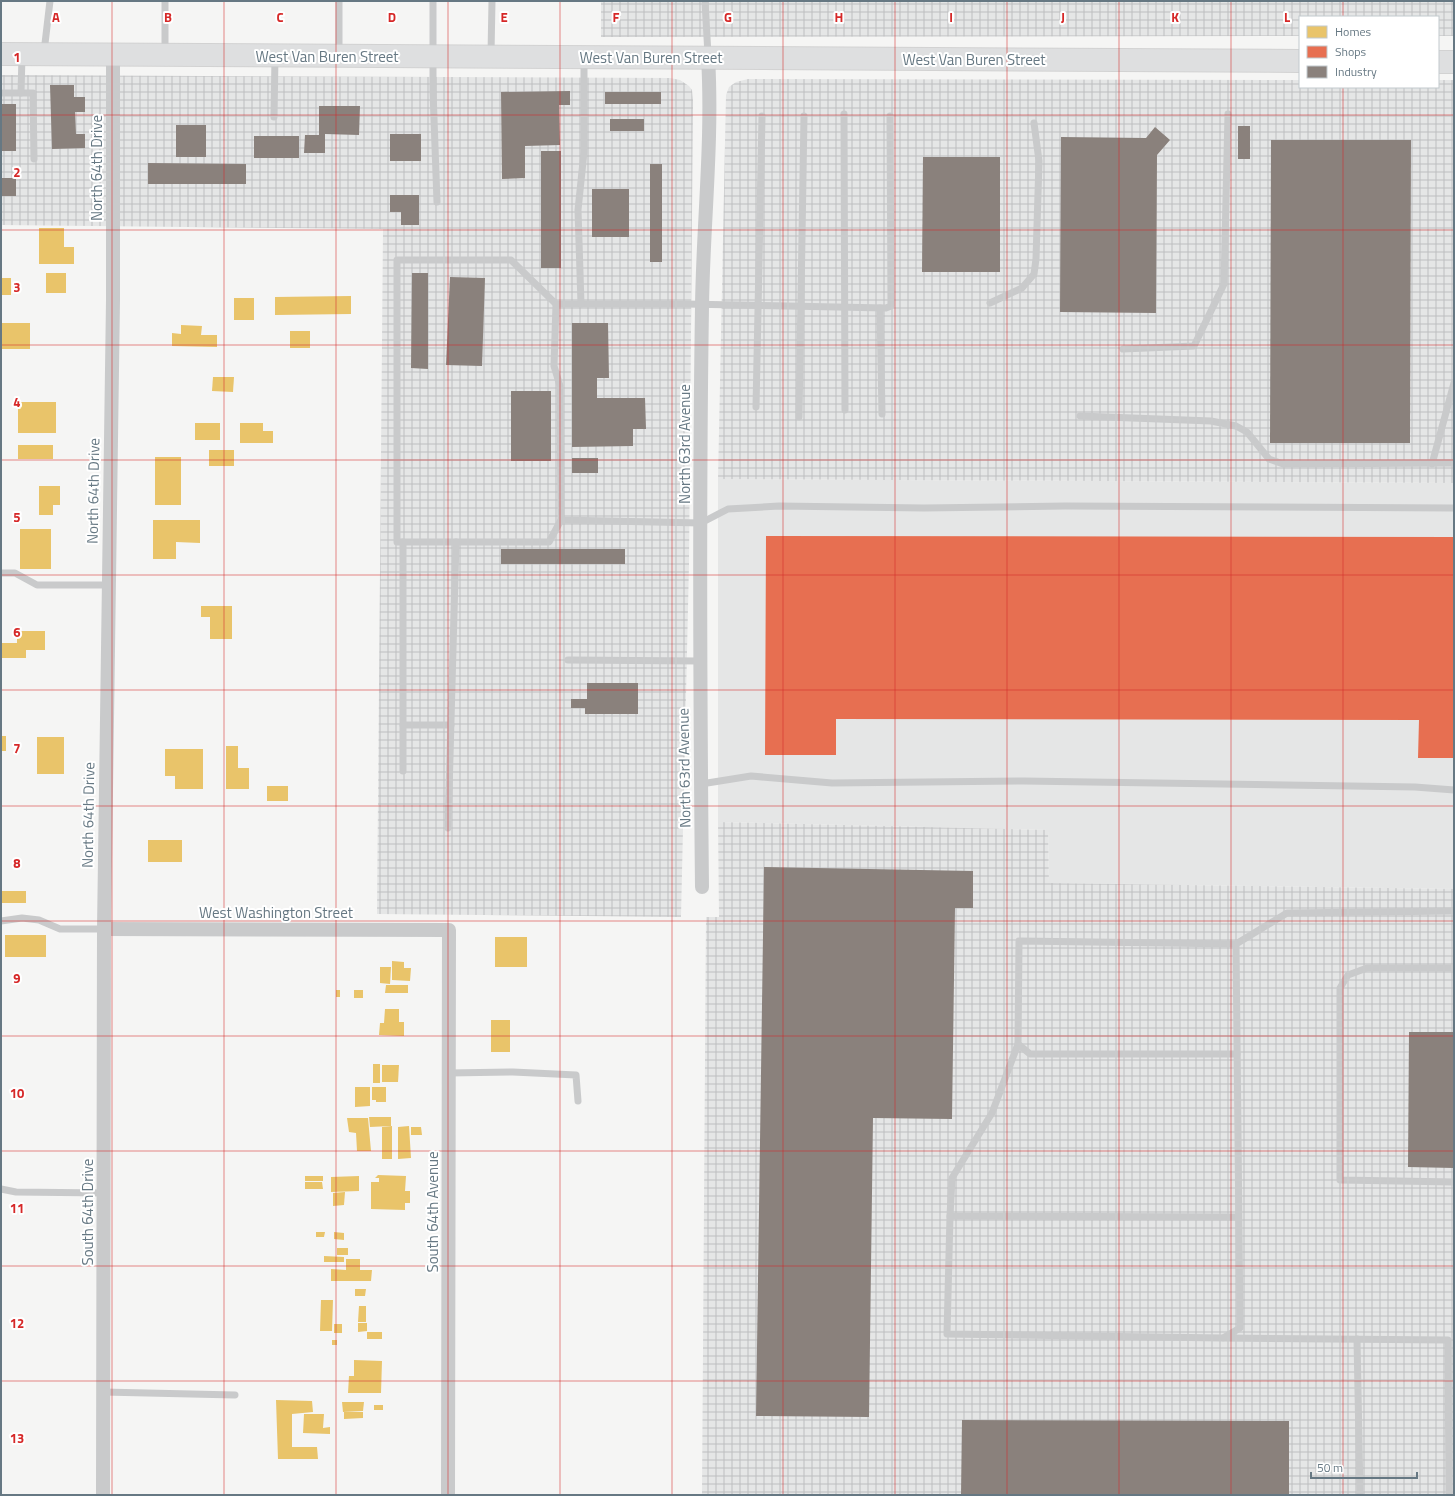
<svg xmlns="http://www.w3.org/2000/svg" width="1455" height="1496" font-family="'Titillium Web',sans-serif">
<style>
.built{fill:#e5e6e6}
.industrial{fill:url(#industrial-grid)}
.homes{fill:#e9c46a}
.shops{fill:#e76f51}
.industry{fill:#8a817c}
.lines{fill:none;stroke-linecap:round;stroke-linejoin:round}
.primary-casing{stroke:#d2d2d2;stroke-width:24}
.service{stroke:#c9cacb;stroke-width:7}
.minor{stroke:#c9cacb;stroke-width:14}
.primary{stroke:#dedfe0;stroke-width:22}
.grid{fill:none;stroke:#d62828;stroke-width:1;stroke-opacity:0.55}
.labels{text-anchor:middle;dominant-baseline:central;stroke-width:4;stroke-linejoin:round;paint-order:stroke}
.street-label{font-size:15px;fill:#667883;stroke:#fff}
.grid-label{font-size:13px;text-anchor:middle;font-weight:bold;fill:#d62828;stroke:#fff;stroke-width:4;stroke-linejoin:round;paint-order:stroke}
</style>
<defs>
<pattern id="industrial-grid" width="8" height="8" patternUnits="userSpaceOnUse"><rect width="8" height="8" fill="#e5e6e6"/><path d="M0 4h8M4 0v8" fill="none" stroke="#bdbfc0"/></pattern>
</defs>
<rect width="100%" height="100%" fill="#f5f5f4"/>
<path class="built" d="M 718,479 L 1454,483 L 1454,889 L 1049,883 L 1048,830 L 718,822 Z"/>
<g class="industrial">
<path d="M 601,1 L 1454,1 L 1454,36 L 1438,36 L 1438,17 L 1300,17 L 1300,36 L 601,37 Z"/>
<path d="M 1,75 L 670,78 L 680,80 L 689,86 L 692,90 L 693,101 L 689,564 L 681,917 L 377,914 L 383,229 L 1,225 Z"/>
<path d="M 748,79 L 1300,80 L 1300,87 L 1438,87 L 1438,80 L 1454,80 L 1454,483 L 718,479 L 726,95 L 729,87 L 736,82 Z"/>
<path d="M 718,822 L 1048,830 L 1049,883 L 1454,889 L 1454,1495 L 702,1495 L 706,917 L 719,917 Z"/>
</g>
<g class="homes">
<path d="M 39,228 L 64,228 L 64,247 L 74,247 L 74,264 L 39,264 Z"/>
<rect x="46" y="273" width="20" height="20"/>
<rect x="1" y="278" width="10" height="17"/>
<path d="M 351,296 L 351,314 L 275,315 L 275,297 Z"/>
<rect x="234" y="298" width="20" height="22"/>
<rect x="1" y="323" width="29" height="26"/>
<path d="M 181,325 L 202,326 L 201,335 L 217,335 L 217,347 L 172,346 L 172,333 L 181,334 Z"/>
<rect x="290" y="331" width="20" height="17"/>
<path d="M 213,377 L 234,377 L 233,392 L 212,391 Z"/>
<rect x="18" y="402" width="38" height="31"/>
<rect x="195" y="423" width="25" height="17"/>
<path d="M 240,423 L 263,423 L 263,431 L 273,431 L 273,443 L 240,443 Z"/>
<rect x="18" y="445" width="35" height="14"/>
<rect x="209" y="450" width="25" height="16"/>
<rect x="155" y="457" width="26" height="48"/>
<path d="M 39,486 L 60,486 L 60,505 L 53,505 L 53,515 L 39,515 Z"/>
<path d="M 153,520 L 200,520 L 200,543 L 176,542 L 176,559 L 153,559 Z"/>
<rect x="20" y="529" width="31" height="40"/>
<path d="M 201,606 L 232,606 L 232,639 L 210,639 L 210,617 L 201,617 Z"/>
<path d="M 17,631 L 45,631 L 45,650 L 26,650 L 26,658 L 1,658 L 1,643 L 17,643 Z"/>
<rect x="1" y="736" width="5" height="15"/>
<rect x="37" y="737" width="27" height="37"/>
<path d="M 226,746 L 238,746 L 238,768 L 249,768 L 249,789 L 226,789 Z"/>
<path d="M 165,749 L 203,749 L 203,789 L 175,789 L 175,776 L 165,776 Z"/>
<rect x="267" y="786" width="21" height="15"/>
<rect x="148" y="840" width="34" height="22"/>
<rect x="1" y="891" width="25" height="12"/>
<rect x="5" y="935" width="41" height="22"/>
<rect x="495" y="937" width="32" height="30"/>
<path d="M 392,961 L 404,962 L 404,968 L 411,968 L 410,981 L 392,980 Z"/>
<path d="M 380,967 L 391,967 L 390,984 L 380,983 Z"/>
<path d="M 386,985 L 408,985 L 408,993 L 385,993 Z"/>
<rect x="336" y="990" width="4" height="7"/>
<rect x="354" y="990" width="9" height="8"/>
<path d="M 385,1009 L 399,1009 L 399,1022 L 404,1022 L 404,1036 L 379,1035 L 380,1023 L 384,1023 Z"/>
<rect x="491" y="1020" width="19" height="32"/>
<rect x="373" y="1064" width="7" height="19"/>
<path d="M 382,1065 L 399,1065 L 398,1082 L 382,1082 Z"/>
<path d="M 355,1087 L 370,1087 L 370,1106 L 355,1107 Z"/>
<path d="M 372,1087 L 386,1087 L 386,1102 L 376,1102 L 376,1100 L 372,1100 Z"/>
<path d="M 369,1117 L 391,1117 L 391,1126 L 370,1127 Z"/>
<path d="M 347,1118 L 368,1118 L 371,1151 L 357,1151 L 356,1133 L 349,1132 Z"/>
<path d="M 392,1126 L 392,1159 L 382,1159 L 382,1127 Z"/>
<path d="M 409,1126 L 411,1158 L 398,1159 L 398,1127 Z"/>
<path d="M 411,1127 L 421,1127 L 422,1135 L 411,1135 Z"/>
<path d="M 378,1175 L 406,1176 L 405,1191 L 410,1191 L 410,1203 L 405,1203 L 405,1210 L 371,1209 L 371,1182 L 379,1182 L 379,1178 L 375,1178 Z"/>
<rect x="305" y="1176" width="18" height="5"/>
<path d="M 359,1176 L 359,1191 L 331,1192 L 331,1177 Z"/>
<path d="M 305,1182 L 322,1182 L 323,1189 L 305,1189 Z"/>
<path d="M 345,1192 L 344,1205 L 333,1206 L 333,1193 Z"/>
<path d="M 316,1232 L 325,1232 L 324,1237 L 316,1237 Z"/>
<path d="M 334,1232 L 344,1233 L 344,1240 L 334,1239 Z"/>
<rect x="337" y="1248" width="11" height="7"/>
<path d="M 324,1256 L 344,1257 L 344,1262 L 324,1262 Z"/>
<path d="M 346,1259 L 360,1259 L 360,1270 L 372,1270 L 371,1281 L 331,1281 L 331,1269 L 346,1270 Z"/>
<path d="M 355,1289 L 366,1289 L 365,1296 L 355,1296 Z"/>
<path d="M 321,1300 L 333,1300 L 332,1331 L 320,1331 Z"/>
<path d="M 359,1306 L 366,1306 L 366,1322 L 358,1322 Z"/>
<path d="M 358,1323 L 367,1323 L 367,1331 L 358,1332 Z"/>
<rect x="334" y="1324" width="8" height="9"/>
<rect x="367" y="1332" width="15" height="7"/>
<rect x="332" y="1340" width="5" height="5"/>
<path d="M 354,1360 L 382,1361 L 381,1393 L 348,1393 L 349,1376 L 354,1376 Z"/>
<path d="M 276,1400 L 312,1401 L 313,1412 L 292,1414 L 292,1447 L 317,1447 L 318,1459 L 278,1459 Z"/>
<path d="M 342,1402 L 364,1402 L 363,1411 L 343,1412 Z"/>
<rect x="374" y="1405" width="9" height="5"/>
<path d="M 344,1412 L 363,1412 L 363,1418 L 344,1419 Z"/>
<path d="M 304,1414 L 324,1414 L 323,1428 L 330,1427 L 330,1434 L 303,1433 Z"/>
</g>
<path class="shops" d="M 766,536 L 1454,537 L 1454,758 L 1418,758 L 1419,720 L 836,719 L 836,755 L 765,755 Z"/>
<g class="industry">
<path d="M 50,85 L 74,85 L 74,97 L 85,97 L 85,112 L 75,112 L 76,134 L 85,134 L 85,148 L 52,149 Z"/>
<path d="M 570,91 L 570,105 L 559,105 L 560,145 L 525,146 L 525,178 L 502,179 L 501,92 Z"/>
<rect x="605" y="92" width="56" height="12"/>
<rect x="1" y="104" width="15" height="47"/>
<path d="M 319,106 L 360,106 L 359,135 L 325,134 L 325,153 L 304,153 L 305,135 L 319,135 Z"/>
<rect x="610" y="119" width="34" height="12"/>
<rect x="176" y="125" width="30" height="32"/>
<rect x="1238" y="126" width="12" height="33"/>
<path d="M 1155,127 L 1170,140 L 1157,155 L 1156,313 L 1060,312 L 1061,137 L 1146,138 Z"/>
<rect x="390" y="134" width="31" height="27"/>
<rect x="254" y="136" width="45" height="22"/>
<path d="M 1271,140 L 1411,140 L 1410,443 L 1270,443 Z"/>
<rect x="541" y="151" width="20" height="117"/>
<path d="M 923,157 L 1000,157 L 1000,272 L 922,272 Z"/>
<path d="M 148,163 L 246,164 L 246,184 L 148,184 Z"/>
<rect x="650" y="164" width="12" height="98"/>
<rect x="1" y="178" width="15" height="18"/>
<rect x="592" y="189" width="37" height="48"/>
<path d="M 390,195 L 419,195 L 419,225 L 401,225 L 401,212 L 390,212 Z"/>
<path d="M 412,273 L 428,273 L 428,369 L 411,368 Z"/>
<path d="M 450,277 L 485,278 L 482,366 L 446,365 Z"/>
<path d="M 572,323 L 608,323 L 609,378 L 597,378 L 597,398 L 645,398 L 646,429 L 633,429 L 633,446 L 572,447 Z"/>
<rect x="511" y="391" width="40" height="70"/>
<rect x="572" y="458" width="26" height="15"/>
<rect x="501" y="549" width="124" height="15"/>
<path d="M 587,683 L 638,683 L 638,714 L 585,714 L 585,708 L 571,708 L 571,699 L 587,699 Z"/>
<path d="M 764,867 L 973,871 L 973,908 L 955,908 L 952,1119 L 873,1118 L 869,1417 L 756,1416 Z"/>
<path d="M 1409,1032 L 1454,1032 L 1454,1168 L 1408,1167 Z"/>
<path d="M 962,1420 L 1289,1421 L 1289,1495 L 961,1495 Z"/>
</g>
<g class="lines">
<defs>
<g id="primary">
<path d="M 1,54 L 1300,61"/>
<path d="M 1438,62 L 1454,62"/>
</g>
</defs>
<use href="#primary" class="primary-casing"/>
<g class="service">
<path d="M 165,1 L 165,53"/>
<path d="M 339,1 L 339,53"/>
<path d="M 433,1 L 433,91 L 437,202"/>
<path d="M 705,1 L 708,55"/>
<path d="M 44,52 L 50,1"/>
<path d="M 491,54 L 492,1"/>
<path d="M 1,93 L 33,93 L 34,159"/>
<path d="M 21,93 L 22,56"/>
<path d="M 844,114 L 845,410"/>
<path d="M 890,116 L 891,306 L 886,308 L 685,304 L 556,304 L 554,366 L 560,386 L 561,520 L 701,523 L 728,509 L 779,506 L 924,508 L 1065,506 L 1454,508"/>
<path d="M 274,117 L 275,57"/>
<path d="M 990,303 L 1022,288 L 1034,274 L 1036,259 L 1039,161 L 1034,123"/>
<path d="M 556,304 L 511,260 L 397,260 L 397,542 L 549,542 L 561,520"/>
<path d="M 581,304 L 578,210 L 584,152 L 584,59"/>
<path d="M 880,308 L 882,414"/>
<path d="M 1123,349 L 1194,346 L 1224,284 L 1228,114"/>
<path d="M 756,407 L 762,116"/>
<path d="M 1080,416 L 1211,421 L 1236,426 L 1247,432 L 1269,459 L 1283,464 L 1454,463"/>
<path d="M 799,417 L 804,116"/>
<path d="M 1432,464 L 1454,383"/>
<path d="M 403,542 L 403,771"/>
<path d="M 1,573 L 15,573 L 37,585 L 109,585"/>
<path d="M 568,660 L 700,661"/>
<path d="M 403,725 L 451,725"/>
<path d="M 701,784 L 751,776 L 832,783 L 1024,781 L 1415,787 L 1454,790"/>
<path d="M 448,828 L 456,542"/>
<path d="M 1,921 L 22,918 L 39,920 L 60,929 L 104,929"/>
<path d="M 1236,944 L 1019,941 L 1018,1044 L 1030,1054 L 1237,1054"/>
<path d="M 1454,968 L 1367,968 L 1348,975 L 1340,988 L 1340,1180 L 1454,1182"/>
<path d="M 1018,1044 L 992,1113 L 952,1178 L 950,1216 L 1238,1217"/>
<path d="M 449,1073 L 513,1072 L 576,1075 L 578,1101"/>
<path d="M 1,1189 L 16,1192 L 104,1193"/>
<path d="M 950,1216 L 947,1334 L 1223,1338 L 1240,1328 L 1236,944 L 1287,913 L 1454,911"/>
<path d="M 1224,1338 L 1448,1340 L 1449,1495"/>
<path d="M 1357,1339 L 1360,1495"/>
<path d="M 103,1392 L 235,1395"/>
</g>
<g class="minor">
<path d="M 702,887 C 700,694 699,501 702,307 C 703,224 713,141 708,57"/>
<path d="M 104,929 L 449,930 L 448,1495"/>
<path d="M 103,1495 L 104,929 L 113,300 L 113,54"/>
</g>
<use href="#primary" class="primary"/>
</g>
<path class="grid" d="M 112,1 L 112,1495M 224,1 L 224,1495M 336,1 L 336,1495M 448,1 L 448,1495M 560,1 L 560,1495M 672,1 L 672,1495M 783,1 L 783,1495M 895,1 L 895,1495M 1007,1 L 1007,1495M 1119,1 L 1119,1495M 1231,1 L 1231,1495M 1343,1 L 1343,17M 1343,87 L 1343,1495M 1,115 L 1454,115M 1,230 L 1454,230M 1,345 L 1454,345M 1,460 L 1454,460M 1,575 L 1454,575M 1,690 L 1454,690M 1,806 L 1454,806M 1,921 L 1454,921M 1,1036 L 1454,1036M 1,1151 L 1454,1151M 1,1266 L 1454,1266M 1,1381 L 1454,1381"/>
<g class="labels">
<g class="street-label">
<text x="327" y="56">West Van Buren Street</text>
<text x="651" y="57">West Van Buren Street</text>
<text x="974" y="59">West Van Buren Street</text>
<text transform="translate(96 168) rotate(-90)">North 64th Drive</text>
<text transform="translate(684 444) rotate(-90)">North 63rd Avenue</text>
<text transform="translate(93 491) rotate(-89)">North 64th Drive</text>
<text transform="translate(684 768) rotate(-91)">North 63rd Avenue</text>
<text transform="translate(88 815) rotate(-89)">North 64th Drive</text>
<text x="276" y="912">West Washington Street</text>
<text transform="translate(87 1212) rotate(-90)">South 64th Drive</text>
<text transform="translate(432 1212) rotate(-90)">South 64th Avenue</text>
</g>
</g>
<g class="grid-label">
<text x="56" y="22">A</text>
<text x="168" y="22">B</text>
<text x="280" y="22">C</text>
<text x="392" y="22">D</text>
<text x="504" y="22">E</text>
<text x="616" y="22">F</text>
<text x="728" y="22">G</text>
<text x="839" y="22">H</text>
<text x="951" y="22">I</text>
<text x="1063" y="22">J</text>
<text x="1175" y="22">K</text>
<text x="1287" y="22">L</text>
<text x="17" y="62">1</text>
<text x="17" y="177">2</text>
<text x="17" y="292">3</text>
<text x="17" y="407">4</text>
<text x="17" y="522">5</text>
<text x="17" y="637">6</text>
<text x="17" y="753">7</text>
<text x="17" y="868">8</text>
<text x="17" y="983">9</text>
<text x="17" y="1098">10</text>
<text x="17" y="1213">11</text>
<text x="17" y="1328">12</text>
<text x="17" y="1443">13</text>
</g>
<rect width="1455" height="1496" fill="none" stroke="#667883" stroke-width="4"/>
<rect x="1299" y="16" width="140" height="72" fill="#ffffff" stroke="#c2c9cd"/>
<rect x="1307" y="26" width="20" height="12" fill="#e9c46a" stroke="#c2c9cd"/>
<text x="1335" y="36" font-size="12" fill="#667883">Homes</text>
<rect x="1307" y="46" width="20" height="12" fill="#e76f51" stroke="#c2c9cd"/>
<text x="1335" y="56" font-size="12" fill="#667883">Shops</text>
<rect x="1307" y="66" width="20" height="12" fill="#8a817c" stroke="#c2c9cd"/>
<text x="1335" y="76" font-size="12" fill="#667883">Industry</text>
<path d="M1311 1472v6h106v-6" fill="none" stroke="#667883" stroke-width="2"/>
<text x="1317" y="1472" font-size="12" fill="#667883" stroke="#ffffff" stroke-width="3" paint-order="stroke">50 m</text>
</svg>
